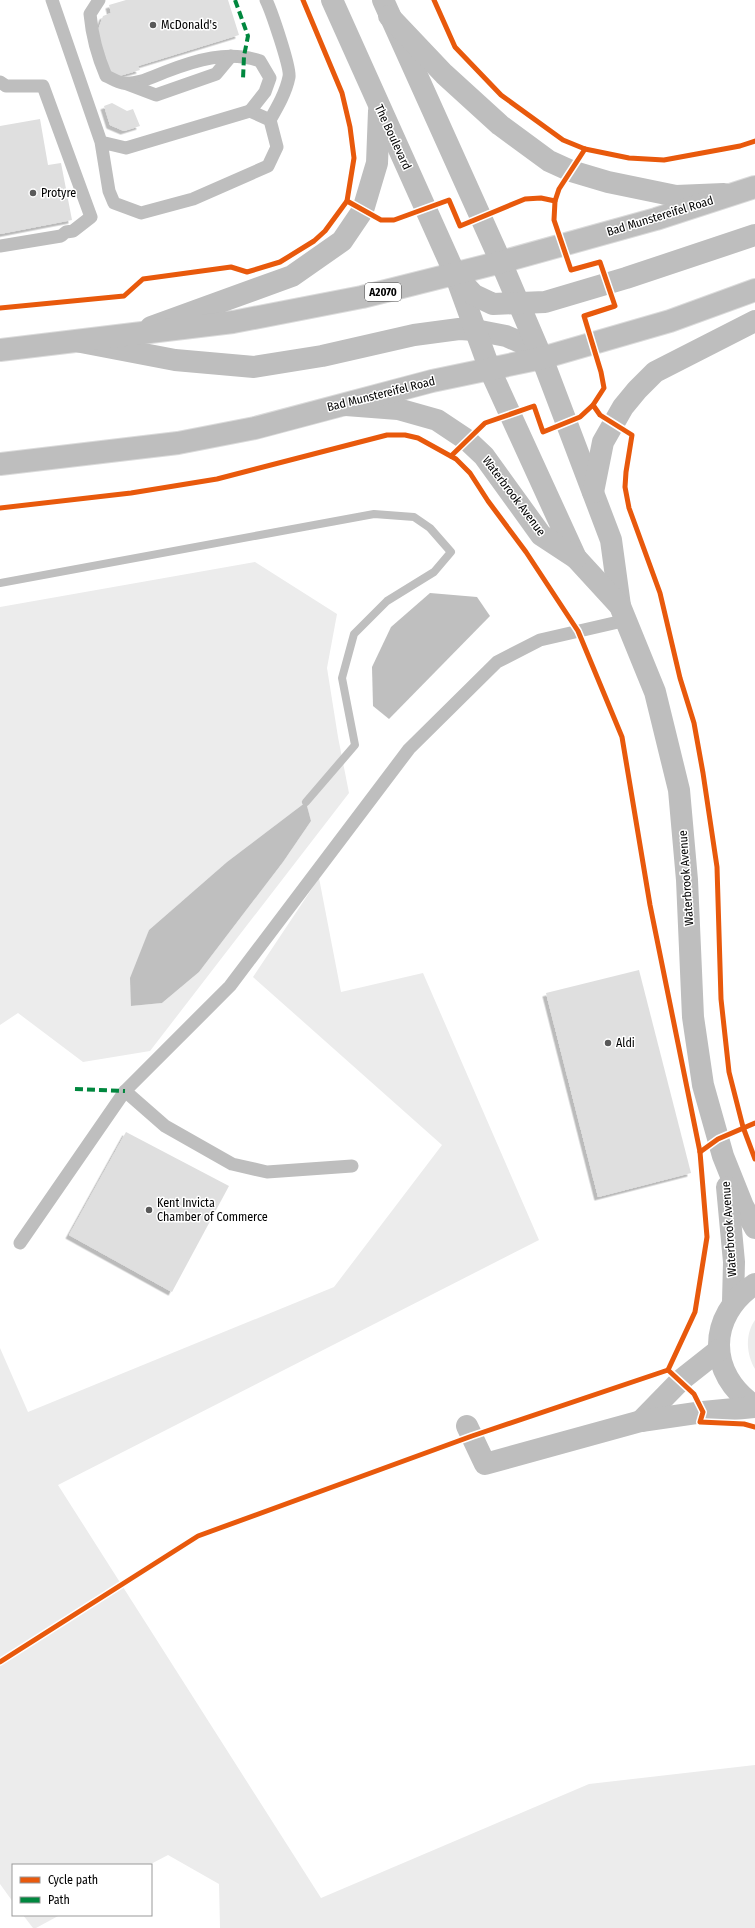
<svg xmlns="http://www.w3.org/2000/svg" width="755" height="1928" font-family="'Fira Sans Condensed',sans-serif">
<style>
.green{fill:#ececec;fill-rule:evenodd}
.water{fill:#bfbfbf}
.lines{fill:none;stroke-linecap:round;stroke-linejoin:round}
.stream{stroke:#bfbfbf;stroke-width:8}
.building{fill:#dfdfdf;filter:url(#shadow)}
.trunk-casing{stroke:#dbdbdb;stroke-width:24}
.service{stroke:#bebebe;stroke-width:13}
.minor{stroke:#bebebe;stroke-width:22}
.tertiary{stroke:#bebebe;stroke-width:22}
.trunk{stroke:#bebebe;stroke-width:22}
.quiet{stroke:#00873e;stroke-width:4;stroke-dasharray:8 4;stroke-linecap:butt}
.cycleway-casing{stroke:#fff;stroke-width:8}
.cycleway{stroke:#e8590c;stroke-width:5}
.poi-dot{fill:#595959;stroke:#fff;stroke-width:1.5}
.labels{text-anchor:middle;dominant-baseline:central;stroke-width:3;stroke-linejoin:round;paint-order:stroke}
.shield{fill:#fff;stroke:#4c4c4c;stroke-width:1}
.shield-label{font-size:11px;font-weight:bold;fill:#000}
.poi-label{font-size:12px;fill:#000;stroke:#fff;text-anchor:start}
.street-label{font-size:12px;fill:#000;stroke:#fff}
</style>
<defs>
<filter id="shadow"><feDropShadow dx="-3.5" dy="3.5" stdDeviation="0" flood-color="#0004"/></filter>
</defs>
<rect width="100%" height="100%" fill="#fff"/>
<g class="green">
<path d="M 255,562 L 337,614 L 327,668 L 338,737 L 349,793 L 150,1051 L 83,1062 L 18,1013 L 0,1025 L 0,607 ZM 306,802 L 311,821 L 283,862 L 199,972 L 162,1003 L 131,1006 L 149,930 L 227,862 Z"/>
<path d="M 319,878 L 341,992 L 423,973 L 539,1240 L 58,1485 L 321,1898 L 589,1784 L 755,1765 L 755,1928 L 220,1928 L 219,1884 L 168,1855 L 149,1865 L 13,1865 L 13,1902 L 0,1884 L 0,1348 L 28,1412 L 334,1287 L 442,1145 L 253,977 Z"/>
<path d="M 755,1320 L 755,1369 C 746,1354 745,1334 755,1320 Z"/>
<path d="M 23,1915 L 60,1915 L 36,1928 L 33,1928 Z"/>
</g>
<g class="water">
<path d="M 430,593 L 477,597 L 490,616 L 389,719 L 373,706 L 372,667 L 391,627 Z"/>
<path d="M 306,802 L 311,821 L 283,862 L 199,972 L 162,1003 L 131,1006 L 130,978 L 149,930 L 227,862 Z"/>
</g>
<g class="lines">
<path class="stream" d="M 0,583 L 374,514 L 414,517 L 430,528 L 451,552 L 434,572 L 387,601 L 354,634 L 342,678 L 355,745 L 306,802"/>
</g>
<g class="building">
<path d="M 126,0 L 228,0 L 239,35 L 138,66 L 140,70 L 119,76 L 111,72 L 97,33 L 103,16 L 111,13 L 109,5 Z"/>
<path d="M 112,103 L 127,111 L 133,109 L 140,126 L 124,131 L 110,125 L 104,106 Z"/>
<path d="M 40,119 L 48,165 L 61,163 L 72,220 L 0,234 L 0,126 Z"/>
<path d="M 639,970 L 691,1173 L 598,1197 L 546,993 Z"/>
<path d="M 126,1132 L 229,1186 L 172,1292 L 69,1235 Z"/>
</g>
<g class="lines">
<defs>
<g id="trunk">
<path d="M 0,350 L 233,322 L 362,297 L 501,262 L 656,219 L 755,187"/>
<path d="M 0,464 L 178,443 L 255,428 L 432,381 L 542,358 L 670,321 L 755,290"/>
</g>
</defs>
<use href="#trunk" class="trunk-casing"/>
<g class="service">
<path d="M 52,0 L 101,142 L 109,191 L 114,203 L 141,213 L 193,199 L 268,166 L 277,147 L 270,120 L 250,111 L 126,148 L 101,142"/>
<path d="M 99,0 L 90,14 C 92,36 97,55 106,76 C 111,78 117,82 123,83 C 137,85 152,77 165,72 C 196,60 228,50 260,61 L 270,78 L 265,92 L 250,111"/>
<path d="M 266,0 C 271,10 291,68 289,77 C 286,92 278,106 270,120"/>
<path d="M 0,82 L 6,86 L 43,86 L 91,217 L 73,231 L 66,232 L 61,236 L 0,246"/>
<path d="M 127,84 L 156,95 L 216,74 L 231,56"/>
<path d="M 125,1091 L 165,1126 L 232,1164 L 267,1172 L 352,1166"/>
<path d="M 20,1243 L 125,1091 L 230,986 L 409,749 L 497,662 L 540,640 L 627,620"/>
</g>
<g class="minor">
<path d="M 81,342 L 175,360 L 254,367 L 322,356 L 414,335 L 459,329 L 475,330 L 506,336 L 527,345 L 542,358 L 611,540 L 620,606"/>
<path d="M 490,370 L 576,558 L 620,606 L 655,692 L 679,790 L 687,880 L 693,1017 L 703,1085 L 723,1156 L 743,1206 L 755,1228"/>
<path d="M 346,405 L 398,409 L 437,420 L 467,440 L 484,456 L 541,535 L 576,558"/>
<path d="M 593,492 L 603,442 L 623,407 L 637,390 L 655,372 L 755,321"/>
<path d="M 727,1187 L 734,1262 L 733,1302"/>
<path d="M 755,1284 C 707,1316 707,1374 755,1406"/>
<path d="M 641,1421 L 681,1380 L 719,1350"/>
<path d="M 467,1426 L 485,1464 L 641,1421 L 703,1412 L 755,1407"/>
</g>
<g class="tertiary">
<path d="M 332,0 L 455,274 L 490,370"/>
<path d="M 383,0 L 501,262 L 542,358"/>
<path d="M 389,16 L 444,74 L 500,125 L 549,161 L 571,171 L 608,182 L 676,196 L 724,194"/>
<path d="M 458,278 L 474,295 L 493,304 L 545,302 L 626,278 L 755,235"/>
<path d="M 151,327 L 292,276 L 342,241 L 363,210 L 377,163 L 379,111"/>
</g>
<use href="#trunk" class="trunk"/>
<g class="quiet">
<path d="M 235,0 L 248,36 L 244,56 L 243,79"/>
<path d="M 75,1089 L 125,1091"/>
</g>
<defs>
<g id="cycleway">
<path d="M 434,0 L 455,47 L 501,95 L 563,140 L 585,149 L 629,158 L 664,160 L 740,146 L 755,141"/>
<path d="M 347,201 L 381,220 L 394,220 L 449,200 L 460,226 L 525,199 L 541,198 L 555,201 L 559,189 L 585,149"/>
<path d="M 555,201 L 554,220 L 571,270 L 600,262 L 615,306 L 584,316 L 601,372 L 604,388 L 593,405 L 600,415 L 632,435 L 626,472 L 625,487 L 629,508 L 660,593 L 680,678 L 694,723 L 703,773 L 717,867 L 721,999 L 729,1072 L 743,1127 L 755,1159"/>
<path d="M 0,308 L 124,296 L 143,279 L 231,267 L 247,272 L 280,262 L 314,241 L 325,231 L 347,201 L 354,158 L 350,127 L 342,93 L 303,0"/>
<path d="M 451,456 L 485,423 L 534,406 L 543,432 L 580,417 L 593,405"/>
<path d="M 0,508 L 131,493 L 217,479 L 387,435 L 405,435 L 418,438 L 456,459 L 470,473 L 488,501 L 526,552 L 578,631 L 622,737 L 650,905 L 700,1152 L 707,1237 L 695,1312 L 668,1370 L 472,1436 L 198,1536 L 0,1662"/>
<path d="M 700,1152 L 718,1139 L 755,1123"/>
<path d="M 668,1370 L 694,1394 L 703,1412 L 700,1422 L 744,1424 L 755,1427"/>
</g>
</defs>
<use href="#cycleway" class="cycleway-casing"/>
<use href="#cycleway" class="cycleway"/>
</g>
<g class="poi-dot">
<circle cx="153" cy="25" r="4"/>
<circle cx="33" cy="193" r="4"/>
<circle cx="608" cy="1043" r="4"/>
<circle cx="149" cy="1210" r="4"/>
</g>
<g class="labels">
<rect class="shield" x="365" y="283" width="36" height="18" rx="3"/>
<g class="shield-label">
<text x="383" y="292">A2070</text>
</g>
<g class="poi-label">
<text x="161" y="25">McDonald's</text>
<text x="41" y="193">Protyre</text>
<text x="616" y="1043">Aldi</text>
<text x="157" y="1203">Kent Invicta<tspan x="157" dy="14">Chamber of Commerce</tspan></text>
</g>
<g class="street-label">
<text transform="translate(393 137) rotate(65)">The Boulevard</text>
<text transform="translate(660 216) rotate(-17)">Bad Munstereifel Road</text>
<text transform="translate(381 394) rotate(-14)">Bad Munstereifel Road</text>
<text transform="translate(514 496) rotate(53)">Waterbrook Avenue</text>
<text transform="translate(686 878) rotate(-94)">Waterbrook Avenue</text>
<text transform="translate(729 1229) rotate(-94)">Waterbrook Avenue</text>
</g>
</g>
<rect x="12" y="1864" width="140" height="52" fill="#ffffff" stroke="#999999"/>
<rect x="20" y="1877" width="20" height="6" fill="#e8590c" stroke="#999999"/>
<text x="48" y="1884" font-size="12" fill="#000000">Cycle path</text>
<rect x="20" y="1897" width="20" height="6" fill="#00873e" stroke="#999999"/>
<text x="48" y="1904" font-size="12" fill="#000000">Path</text>
</svg>
